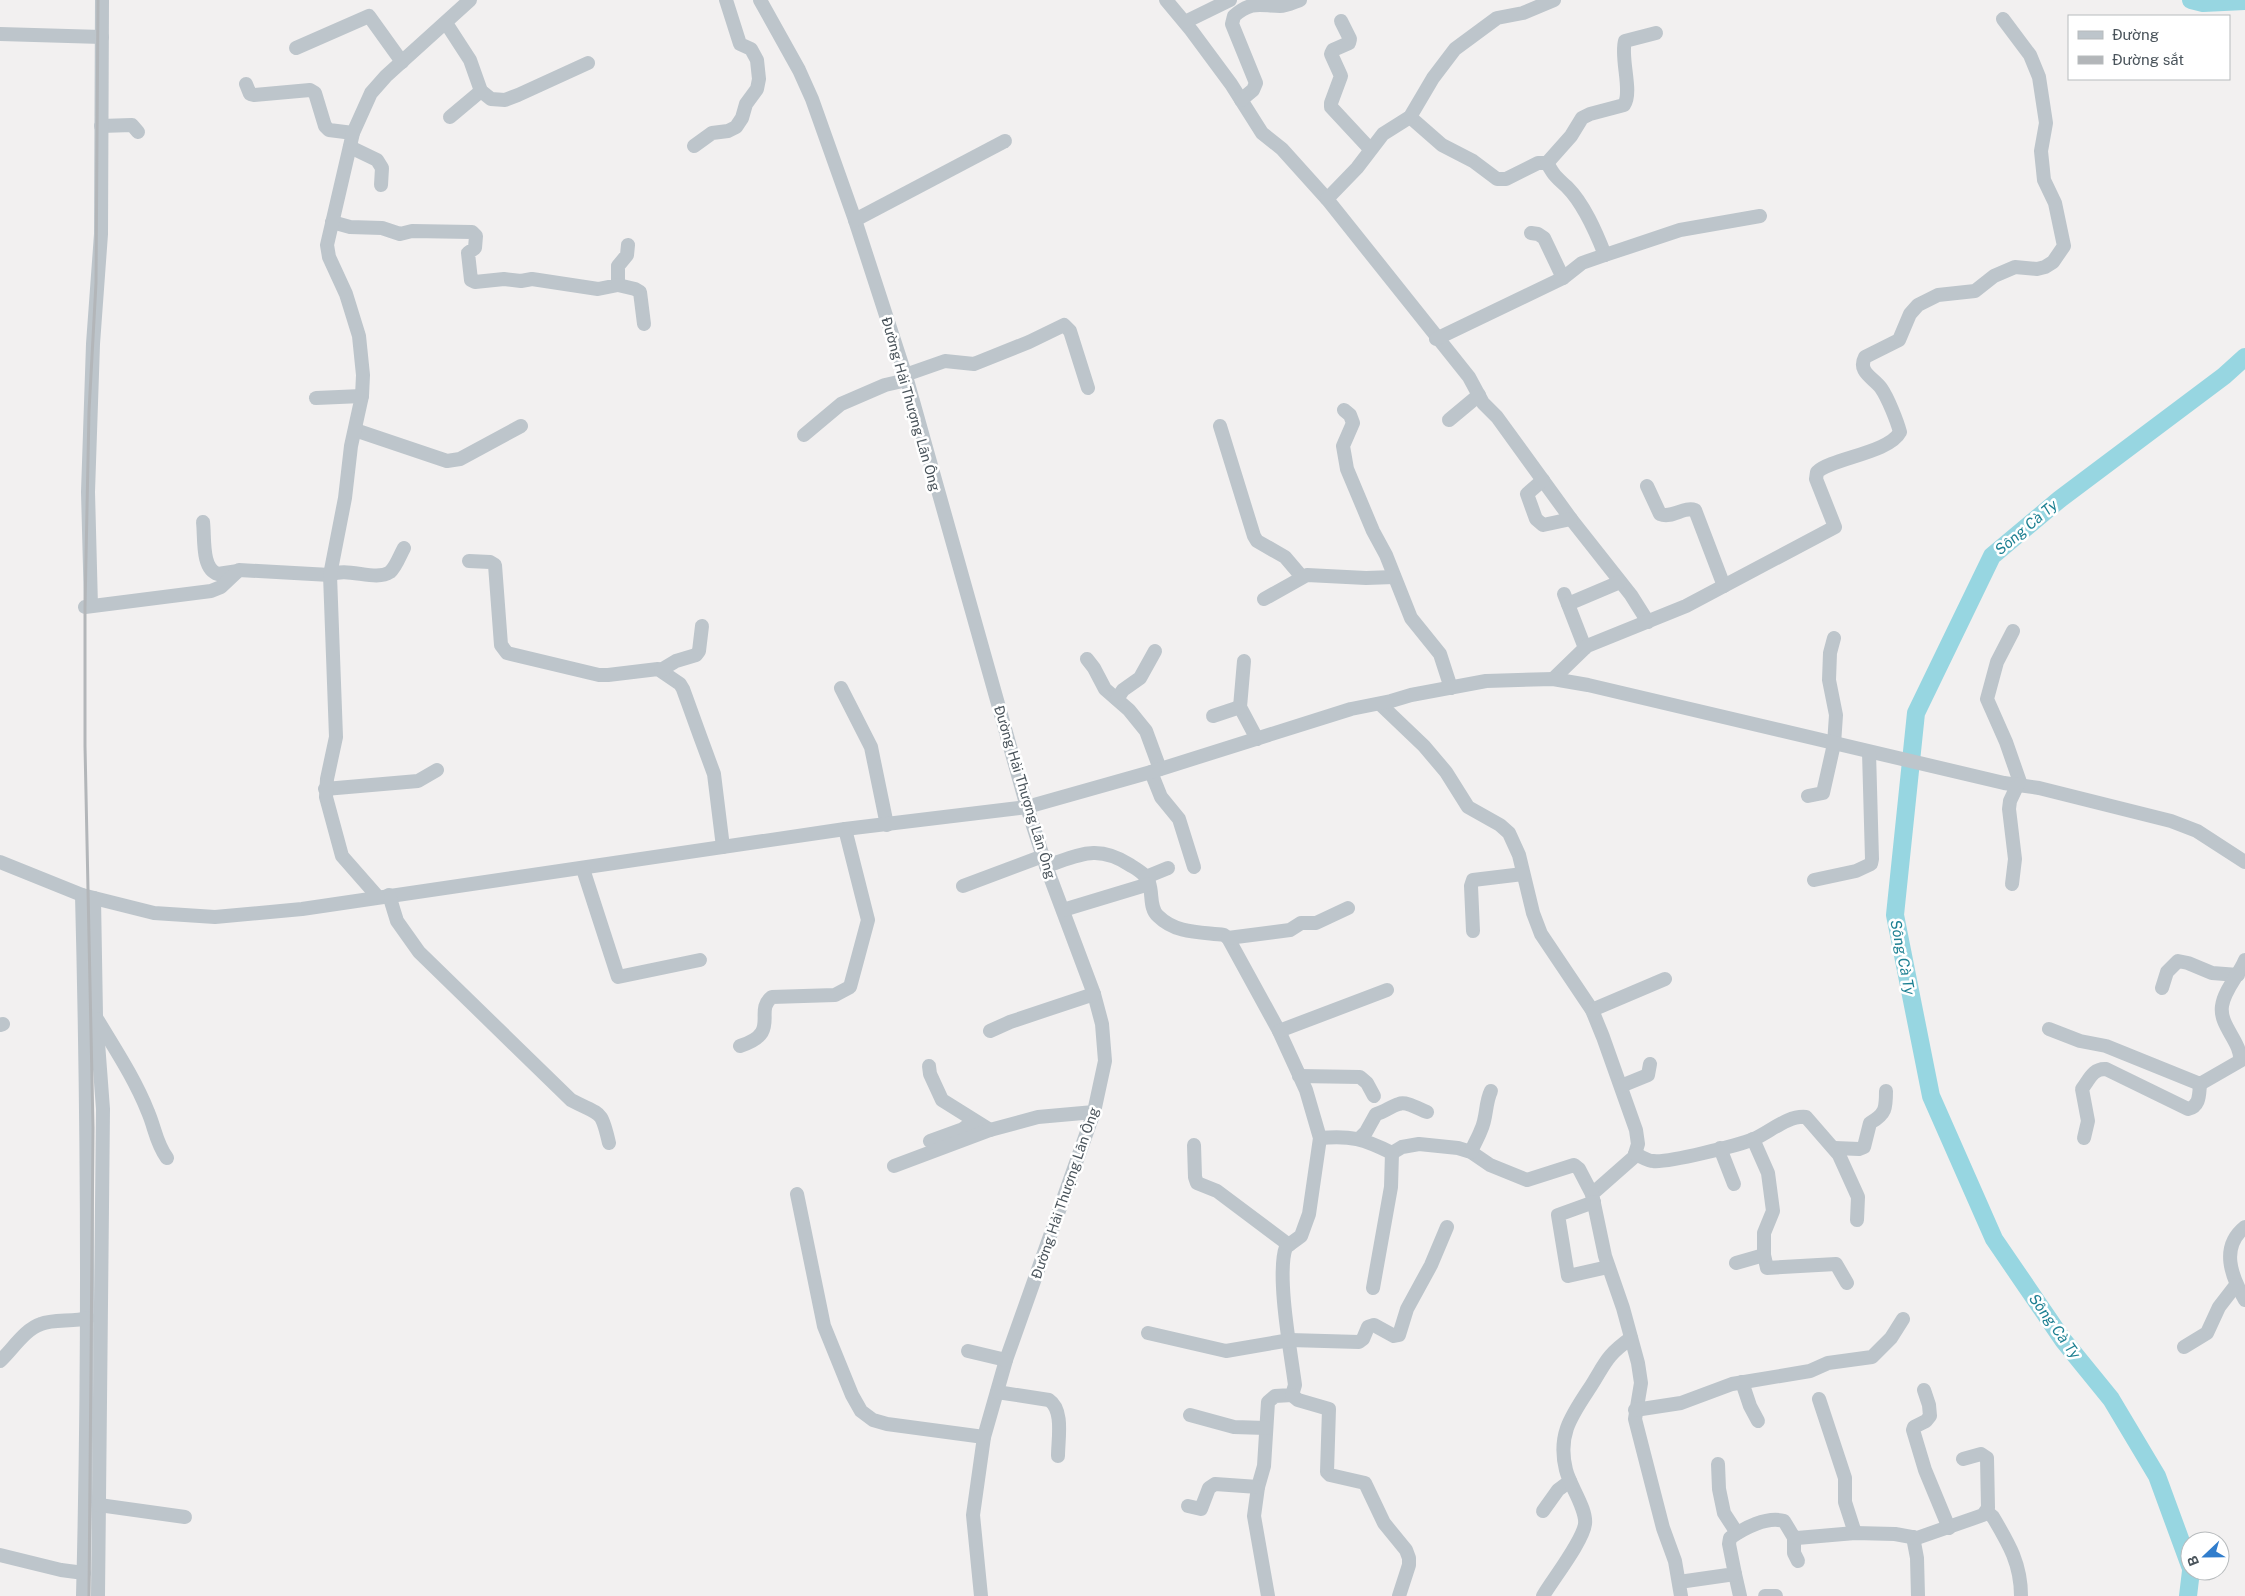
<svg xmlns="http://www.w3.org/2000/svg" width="2245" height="1596" font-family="'Public Sans',sans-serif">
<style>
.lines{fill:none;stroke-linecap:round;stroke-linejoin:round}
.river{stroke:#97d6e1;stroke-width:18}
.minor{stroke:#bdc5cb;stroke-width:14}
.rail{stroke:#b3b6b9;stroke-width:3}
.labels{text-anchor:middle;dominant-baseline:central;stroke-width:5;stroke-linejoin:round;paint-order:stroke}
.street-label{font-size:14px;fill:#4a545b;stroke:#fff}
.water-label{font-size:15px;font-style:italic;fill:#1e8092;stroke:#fff}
</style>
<rect width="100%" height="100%" fill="#f2f0f0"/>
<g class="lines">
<g class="river">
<path d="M 2191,0 L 2203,3 L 2245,1"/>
<path d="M 2190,1566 L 2157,1476 L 2111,1399 L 2063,1340 L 1994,1239 L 1931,1096 L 1895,915 L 1916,713 L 1992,556 L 2060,499 L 2224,376 L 2245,357"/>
<path d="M 2188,1596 L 2191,1571"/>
</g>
<g class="minor">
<path d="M 760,0 L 799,70 L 812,99 L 855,220 L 907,380 L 1027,807 L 1046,866 L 1094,994 L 1102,1024 L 1105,1061 L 1094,1112 L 1006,1360 L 984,1437 L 973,1515 L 981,1596"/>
<path d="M 1166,0 L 1191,30 L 1231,84 L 1262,133 L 1282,149 L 1327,199 L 1469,377 L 1483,403 L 1497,417 L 1571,519 L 1631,595 L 1648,622"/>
<path d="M 1341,21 L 1350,39 L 1349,43 L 1333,50 L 1331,54 L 1341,76 L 1331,103 L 1331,107 L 1370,149"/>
<path d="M 1185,22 L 1230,0"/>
<path d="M 446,23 L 470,60 L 481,91 L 491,99 L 505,100 L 518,95 L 588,63"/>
<path d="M 0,34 L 102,37"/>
<path d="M 296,48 L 369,16 L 402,62"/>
<path d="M 246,84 L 250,94 L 254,95 L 310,90 L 315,93 L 325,126 L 329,130 L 353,133"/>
<path d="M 1241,100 L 1253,90 L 1256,83 L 1232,24 L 1234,16 C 1252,0 1261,6 1280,6 C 1287,6 1294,2 1300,0"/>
<path d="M 450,117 L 481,91"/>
<path d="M 1410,117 L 1442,145 L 1473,161 L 1497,179 L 1506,179 L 1538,163 L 1547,163 C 1555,177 1556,177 1567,187 C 1584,204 1596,232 1605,255"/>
<path d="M 101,126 L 132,125 L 138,132"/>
<path d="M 694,146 L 712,133 L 728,131 L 736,127 L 742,118 L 746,104 L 757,89 L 759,79 L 757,60 L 751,49 L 740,44 L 726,0"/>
<path d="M 350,147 L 377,160 L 382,168 L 381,185"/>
<path d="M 1547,163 L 1571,136 L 1582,118 L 1590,114 L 1624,105 C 1633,92 1620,58 1625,41 L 1656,33"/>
<path d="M 1327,199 L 1357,168 L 1383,134 L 1410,117 L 1433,78 L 1455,49 L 1497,18 L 1523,13 L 1554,0"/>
<path d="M 855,220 L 1005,141"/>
<path d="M 332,222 L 350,227 L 382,228 L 400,234 L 412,231 L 472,232 L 476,236 L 475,248 L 468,253 L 471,280 L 475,282 L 504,279 L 521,281 L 532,279 L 598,289 L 618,285 L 618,266 L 627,255 L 628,245"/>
<path d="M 1531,233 L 1538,234 L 1544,238 L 1563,278"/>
<path d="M 618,285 L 635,289 L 640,292 L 644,324"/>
<path d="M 1436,339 L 1563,278 L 1582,263 L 1605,255 L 1680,230 L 1760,216"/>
<path d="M 905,375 L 945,361 L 974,364 L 1029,342 L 1064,325 L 1070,331 L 1088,388"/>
<path d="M 316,398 L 362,396"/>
<path d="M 1344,410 L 1350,415 L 1353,423 L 1343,446 L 1347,469 L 1373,531 L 1386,555 L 1411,618 L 1440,654 L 1451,688"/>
<path d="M 1449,420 L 1479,395"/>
<path d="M 1220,426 L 1254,536 L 1257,541 L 1285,557 L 1302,577"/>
<path d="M 355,430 L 447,461 L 460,459 L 521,426"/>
<path d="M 804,435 L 841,404 L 885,385 L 907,380"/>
<path d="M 1543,480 L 1527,494 L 1536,519 L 1543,525 L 1571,519"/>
<path d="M 1647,486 L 1660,514 C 1672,519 1684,506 1695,510 L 1724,586"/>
<path d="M 203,522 C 205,537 201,569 218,574 L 238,571"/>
<path d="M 469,561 L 490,562 L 495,565 L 501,645 L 507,653 L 599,675 L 608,675 L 658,669 L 680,684 L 683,689 L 700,736 L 714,774 L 723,847"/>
<path d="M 1564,594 L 1585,648"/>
<path d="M 1264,599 L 1307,575 L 1366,578 L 1394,577"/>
<path d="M 1568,604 L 1620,582"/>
<path d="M 91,606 L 88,492 L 93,344 L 101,234 L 102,0"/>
<path d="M 85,607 L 211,591 L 221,587 L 239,570 L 330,575 C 347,566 375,582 390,572 C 396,567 400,555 404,548"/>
<path d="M 2013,631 L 1997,662 L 1987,699 L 2006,742 L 2021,785"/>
<path d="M 1087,659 L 1094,668 L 1105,689 L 1129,710 L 1146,731 L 1160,769"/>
<path d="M 1244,661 L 1240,707 L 1257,739"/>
<path d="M 661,670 L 676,661 L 696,655 L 699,651 L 702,626"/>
<path d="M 1553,679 L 1587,646 L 1686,606 L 1835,527 L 1816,479 L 1817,472 C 1832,458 1889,453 1900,432 C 1897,421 1888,398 1881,388 C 1874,378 1857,372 1865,357 L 1899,340 L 1910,314 L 1918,305 L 1938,295 L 1975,291 L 1994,276 L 2015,267 L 2037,269 L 2045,267 L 2053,262 L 2064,246 L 2055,203 L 2044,180 L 2041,151 L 2046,123 L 2039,77 L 2030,55 L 2003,19"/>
<path d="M 841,688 L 871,747 L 887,825"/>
<path d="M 1117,699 L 1123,690 L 1140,678 L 1155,651"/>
<path d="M 1380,704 L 1424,746 L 1446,772 L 1468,807 L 1500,825 L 1509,833 L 1519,855 L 1533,913 L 1541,934 L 1592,1010 L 1603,1037 L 1636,1130 L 1638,1144 L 1634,1157 L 1592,1194 L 1605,1256 L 1623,1308 L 1638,1363 L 1641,1383 L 1635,1419 L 1663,1528 L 1675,1561 L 1681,1596"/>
<path d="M 1213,716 L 1240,707"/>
<path d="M 1151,772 L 1161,797 L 1179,819 L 1194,867"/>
<path d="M 325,789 L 418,781 L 437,770"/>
<path d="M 1808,796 L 1823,793 L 1834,744 L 1836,715 L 1829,680 L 1830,653 L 1834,638"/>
<path d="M 0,862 L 82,895 L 154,913 L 215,917 L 302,909 L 845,829 L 1027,807 L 1151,772 L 1351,709 L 1391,701 L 1411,695 L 1486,681 L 1553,679 L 1588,685 L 2004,783 L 2039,788 L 2171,821 L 2197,831 L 2245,862"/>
<path d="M 1046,866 C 1080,855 1097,844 1130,865 C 1138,870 1146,874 1149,883 C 1153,894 1149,908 1158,916 C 1176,934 1201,932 1224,935 L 1228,938 L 1279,1031 L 1306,1090 L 1320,1138 L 1309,1214 L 1301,1236 L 1286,1247 C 1276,1274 1291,1354 1295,1385 L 1292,1395 L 1275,1396 L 1268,1402 L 1264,1466 L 1258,1487 L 1254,1516 L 1268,1596"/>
<path d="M 583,869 L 618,977 L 700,960"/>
<path d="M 1146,877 L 1168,868"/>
<path d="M 1814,880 L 1856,871 L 1871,864 L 1872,859 L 1869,752"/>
<path d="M 2012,884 L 2015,859 L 2009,809 L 2010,801 L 2018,784"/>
<path d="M 963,886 L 1043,856"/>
<path d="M 82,895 C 88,1129 89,1362 83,1596"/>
<path d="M 389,895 L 397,921 L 419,952 L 571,1100 C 601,1116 601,1108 609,1143"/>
<path d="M 378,897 L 342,856 L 326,797 L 327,779 L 336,737 L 330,575 L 345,498 L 351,446 L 362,396 L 363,375 L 359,336 L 346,294 L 329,257 L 327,245 L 353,133 L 371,93 L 386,76 L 470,0"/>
<path d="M 94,898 L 96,1016 L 103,1109 L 98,1596"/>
<path d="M 1063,910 L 1149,884"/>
<path d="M 1473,931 L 1471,886 L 1473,880 L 1523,874"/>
<path d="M 1228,938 L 1290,930 L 1301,923 L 1316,923 L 1348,908"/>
<path d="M 2162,988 L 2167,972 L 2178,961 L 2188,963 L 2212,973 L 2238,975"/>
<path d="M 1592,1010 L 1665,979"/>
<path d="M 97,1019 C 115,1049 135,1079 148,1112 C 155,1128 156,1143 167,1158"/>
<path d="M 0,1025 L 3,1024"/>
<path d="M 2049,1029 L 2080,1041 L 2106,1046 L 2200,1084 L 2240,1061 C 2242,1042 2219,1026 2222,1006 C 2224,990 2239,975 2245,960"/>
<path d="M 990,1031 L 1010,1022 L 1094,994"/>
<path d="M 1279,1031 L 1387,990"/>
<path d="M 740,1046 C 782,1033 753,1011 772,997 L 835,995 L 850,987 L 868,920 L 845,829"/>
<path d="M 929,1066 L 930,1074 L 942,1100 L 990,1130"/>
<path d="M 1299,1076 L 1360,1077 L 1367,1083 L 1374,1096"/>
<path d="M 1621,1086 L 1648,1075 L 1650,1064"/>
<path d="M 1320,1138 C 1351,1135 1364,1139 1392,1153 L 1402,1147 L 1419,1144 L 1458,1148 L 1471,1152 L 1490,1165 L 1527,1180 L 1574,1165 L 1579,1169 L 1592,1194"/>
<path d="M 2084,1138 L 2088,1121 L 2082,1089 C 2089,1080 2093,1068 2106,1069 L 2188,1109 C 2200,1106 2199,1095 2200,1084"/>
<path d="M 1359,1139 L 1366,1132 L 1376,1114 C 1385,1112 1391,1106 1399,1104 C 1406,1101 1419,1109 1427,1112"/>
<path d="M 930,1141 L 963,1129 L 974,1121"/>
<path d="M 1194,1145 L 1195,1177 L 1197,1183 L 1217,1191 L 1289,1245"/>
<path d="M 1720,1148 L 1734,1184"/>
<path d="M 1835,1148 L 1859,1149 L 1864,1147 L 1870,1123 C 1886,1114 1886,1108 1886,1091"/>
<path d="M 1471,1152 C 1474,1144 1478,1138 1481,1130 C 1487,1118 1485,1103 1491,1091"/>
<path d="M 1635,1154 C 1641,1156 1647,1161 1653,1161 C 1668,1163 1739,1145 1754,1139 C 1770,1132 1788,1115 1806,1117 L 1839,1155 L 1858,1197 L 1857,1220"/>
<path d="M 894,1166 L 990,1130 L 1038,1117 L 1094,1112"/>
<path d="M 797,1194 L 824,1326 L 852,1395 L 861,1411 L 873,1420 L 887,1424 L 984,1437"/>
<path d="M 1594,1202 L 1558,1215 L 1568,1276 L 1608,1267"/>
<path d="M 2245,1227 C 2220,1247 2231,1276 2245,1300"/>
<path d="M 1764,1255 L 1767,1268 L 1836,1264 L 1847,1283"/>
<path d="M 1736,1263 L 1764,1255 L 1764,1233 L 1773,1211 L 1768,1173 L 1753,1139"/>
<path d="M 1373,1288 L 1391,1187 L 1392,1153"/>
<path d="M 1148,1333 L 1226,1351 L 1290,1340 L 1359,1342 L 1363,1339 L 1368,1327 L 1374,1325 L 1394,1336 L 1399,1335 L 1407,1309 L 1431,1265 L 1447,1227"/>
<path d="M 2184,1347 L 2207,1333 L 2219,1307 L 2236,1285"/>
<path d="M 968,1351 L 1006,1360"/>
<path d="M 0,1361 C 12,1350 25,1329 41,1324 C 53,1319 73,1322 88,1318"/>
<path d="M 1742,1382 L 1750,1406 L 1758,1421"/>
<path d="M 1924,1390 L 1929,1405 L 1930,1416 L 1926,1421 L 1914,1427 L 1913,1430 L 1925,1470 L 1949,1528"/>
<path d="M 997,1392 L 1049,1400 C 1064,1410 1058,1439 1058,1456"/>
<path d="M 1292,1395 L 1298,1400 L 1329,1409 L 1327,1472 L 1330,1475 L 1365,1483 L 1384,1523 L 1406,1550 L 1409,1558 L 1409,1565 L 1399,1596"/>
<path d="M 1819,1399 L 1845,1478 L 1845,1502 L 1855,1533"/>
<path d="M 1635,1410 L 1681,1403 L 1732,1384 L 1810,1371 L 1828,1363 L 1872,1357 L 1891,1338 L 1903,1319"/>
<path d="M 1190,1415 L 1234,1427 L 1266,1428"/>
<path d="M 1718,1464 L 1719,1489 L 1724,1513 L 1737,1533"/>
<path d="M 99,1505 L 185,1517"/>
<path d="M 1188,1506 L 1201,1509 L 1209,1488 L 1215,1484 L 1258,1487"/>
<path d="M 1543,1511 L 1558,1490 L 1570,1481"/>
<path d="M 1987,1512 L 1993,1517 C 2009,1544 2021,1564 2021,1596"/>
<path d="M 1794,1537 L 1794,1553 L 1798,1561"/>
<path d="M 1913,1537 L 1917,1558 L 1918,1596"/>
<path d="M 0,1555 L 61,1570 L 84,1573"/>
<path d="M 1735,1574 L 1740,1596"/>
<path d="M 1679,1582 L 1735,1574 L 1729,1544 L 1730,1538 C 1744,1528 1767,1516 1784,1521 L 1793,1536 L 1797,1538 L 1855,1533 L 1895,1534 L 1917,1538 L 1983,1515 L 1988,1508 L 1987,1458 L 1981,1454 L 1963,1459"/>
<path d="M 1543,1596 C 1553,1579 1583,1541 1585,1524 C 1587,1509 1570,1486 1566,1470 C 1557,1434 1572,1415 1591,1386 C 1606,1362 1606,1356 1631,1338"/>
<path d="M 1765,1596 L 1776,1596"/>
</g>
<path class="rail" d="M 89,1596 L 93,1128 L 85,746 L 85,607 L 89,411 L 96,283 L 98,0"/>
</g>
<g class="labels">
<g class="street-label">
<text transform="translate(911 404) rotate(74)">Đường Hải Thượng Lãn Ông</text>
<text transform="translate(1025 792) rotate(73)">Đường Hải Thượng Lãn Ông</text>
<text transform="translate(1065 1193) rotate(-71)">Đường Hải Thượng Lãn Ông</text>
</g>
<g class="water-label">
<text transform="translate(2026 527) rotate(-40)">Sông Cà Ty</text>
<text transform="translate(1903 957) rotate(79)">Sông Cà Ty</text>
<text transform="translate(2055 1326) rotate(54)">Sông Cà Ty</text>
</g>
</g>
<rect x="2068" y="15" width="162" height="65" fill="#ffffff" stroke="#b7bbbd"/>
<rect x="2078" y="31" width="25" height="8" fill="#bdc5cb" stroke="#b7bbbd"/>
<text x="2112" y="40" font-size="15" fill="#4a545b">Đường</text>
<rect x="2078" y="56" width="25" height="8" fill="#b3b6b9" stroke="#b7bbbd"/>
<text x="2112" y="65" font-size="15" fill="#4a545b">Đường sắt</text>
<g transform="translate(2205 1556) rotate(248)"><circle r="24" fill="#ffffff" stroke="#b7bbbd"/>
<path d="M0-4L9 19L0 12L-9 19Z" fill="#317dcc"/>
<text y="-8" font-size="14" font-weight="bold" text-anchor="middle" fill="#4a545b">B</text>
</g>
</svg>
